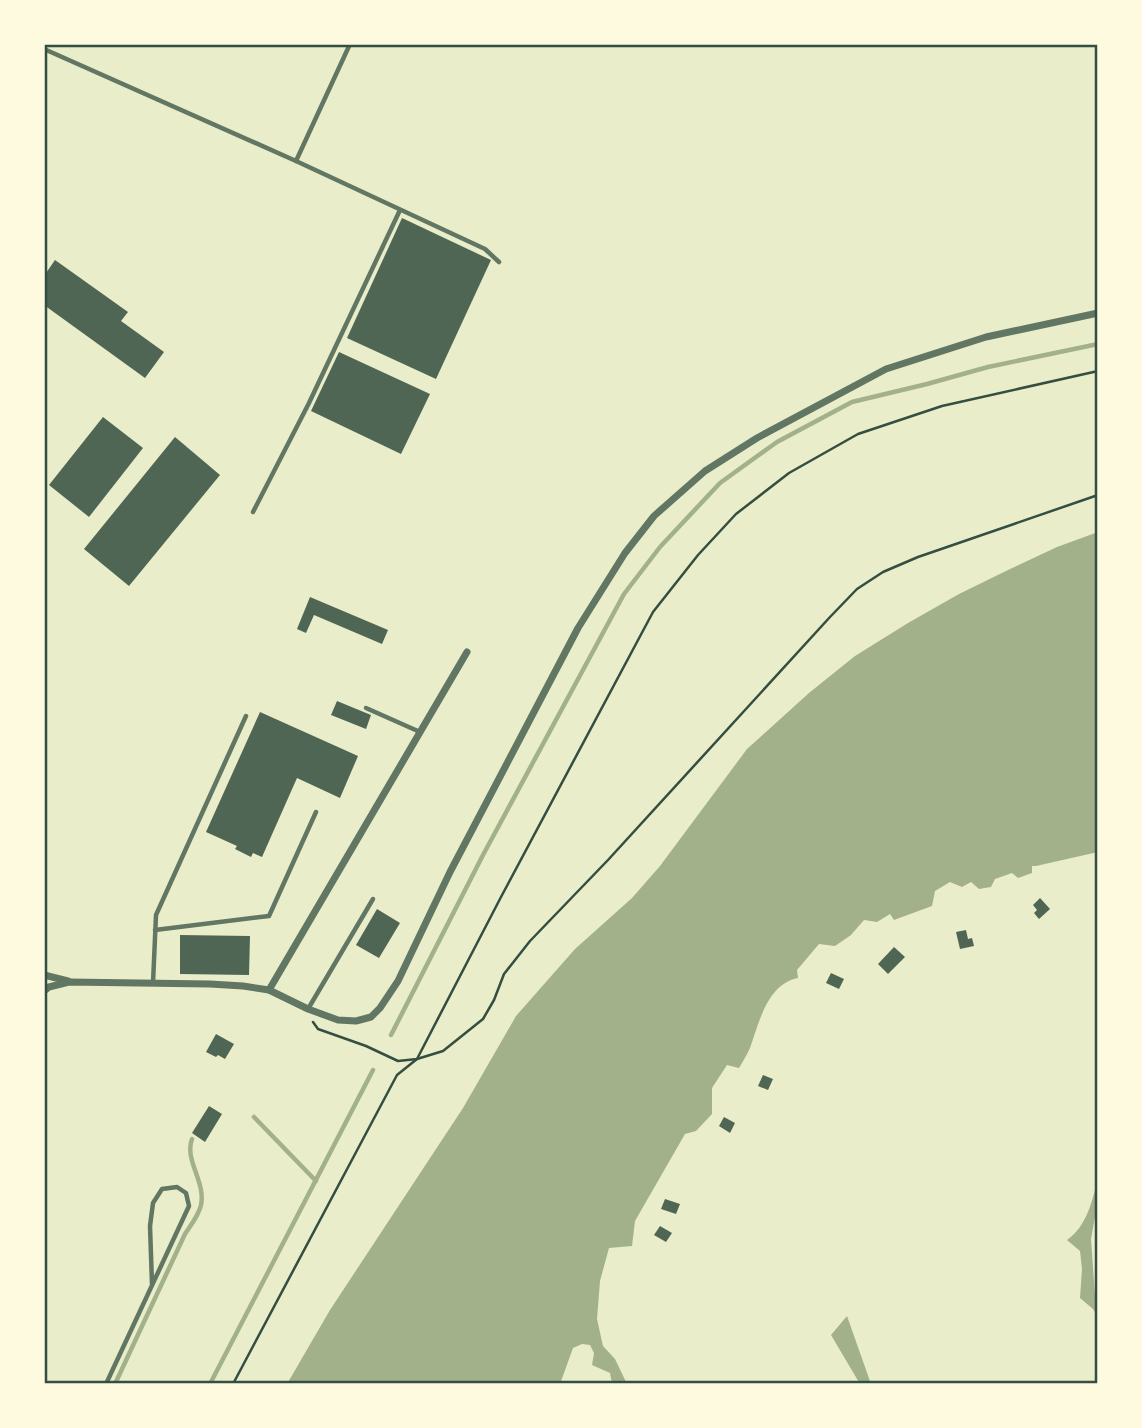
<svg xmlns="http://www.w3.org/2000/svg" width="1142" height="1428" font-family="Signika,sans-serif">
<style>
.water{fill:#a3b18a}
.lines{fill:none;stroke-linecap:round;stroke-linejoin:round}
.stream{stroke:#a3b18a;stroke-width:4.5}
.building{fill:#4f6655}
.path{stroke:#344e41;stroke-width:2.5}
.service{stroke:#617663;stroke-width:4.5}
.minor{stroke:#617663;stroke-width:7}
.neatline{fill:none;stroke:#344e41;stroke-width:2.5}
</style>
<rect width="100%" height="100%" fill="#e9edc9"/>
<g class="water">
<path d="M 1098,532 L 1098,852 L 1036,866 L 1032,866 L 1032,873 L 1018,878 L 1012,873 L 995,879 L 991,887 L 979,889 L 971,882 L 962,887 L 950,882 L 935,891 L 932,906 L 894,920 L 890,914 L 877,922 L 864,920 L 851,935 L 835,946 L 819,944 L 797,970 L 798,978 C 767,984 759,1023 750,1048 C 747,1055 743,1061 739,1068 L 727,1065 L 712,1088 L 712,1114 L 696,1131 L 685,1134 L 635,1221 L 632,1246 L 609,1248 L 600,1281 L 597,1319 L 603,1346 L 615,1359 L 627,1384 L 612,1384 L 610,1373 L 592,1365 L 594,1353 L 590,1345 L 582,1344 L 573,1348 L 560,1384 L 287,1384 L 330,1310 L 463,1108 L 516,1016 L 575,949 L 632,898 L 660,866 L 747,749 L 809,693 L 855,656 L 908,623 L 959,594 L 1006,571 L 1057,547 Z"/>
<path d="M 1098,1179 L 1098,1200 L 1091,1239 L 1095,1296 L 1098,1299 L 1098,1317 L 1093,1309 L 1080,1298 L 1082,1269 L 1080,1251 L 1067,1240 C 1087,1226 1092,1201 1098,1179 Z"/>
<path d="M 847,1316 L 871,1384 L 860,1384 L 831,1335 Z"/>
</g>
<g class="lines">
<g class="stream">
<path d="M 391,1035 L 483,855 L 624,594 L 660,547 L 720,483 L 777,442 L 852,402 L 927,384 L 988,367 L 1098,344"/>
<path d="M 254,1117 L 316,1181"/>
<path d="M 115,1384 L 185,1234 C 191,1225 199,1215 201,1205 C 206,1182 184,1160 192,1139"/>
<path d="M 210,1384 L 373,1070"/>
</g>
</g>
<g class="building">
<path d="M 402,218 L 491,260 L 436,379 L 347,338 Z"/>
<path d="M 55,260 L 128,312 L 121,321 L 164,352 L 145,378 L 44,305 L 44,276 Z"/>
<path d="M 339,352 L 430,394 L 401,454 L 311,411 Z"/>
<path d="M 103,417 L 143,448 L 89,517 L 49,485 Z"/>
<path d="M 175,437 L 220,475 L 129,586 L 84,549 Z"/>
<path d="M 310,597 L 388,630 L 382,644 L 314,615 L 306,633 L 297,629 Z"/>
<path d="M 337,701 L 371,715 L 366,729 L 331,715 Z"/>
<path d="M 260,712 L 358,756 L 340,798 L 297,778 L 262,857 L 253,853 L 251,857 L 235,849 L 237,846 L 206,832 Z"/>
<path d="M 1040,898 L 1050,909 L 1039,919 L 1034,913 L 1037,910 L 1033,905 Z"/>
<path d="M 377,909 L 400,923 L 379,958 L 356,945 Z"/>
<path d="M 966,930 L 968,939 L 972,938 L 974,946 L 960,949 L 956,932 Z"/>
<path d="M 180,935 L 250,936 L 249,975 L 180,974 Z"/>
<path d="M 894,947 L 905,957 L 888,974 L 878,964 Z"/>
<path d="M 831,973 L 844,979 L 839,989 L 826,983 Z"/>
<path d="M 216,1034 L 234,1044 L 225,1059 L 218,1055 L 216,1057 L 206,1052 Z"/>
<path d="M 763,1075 L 773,1079 L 768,1090 L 758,1086 Z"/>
<path d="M 209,1106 L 222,1114 L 205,1142 L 192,1133 Z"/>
<path d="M 724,1117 L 735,1123 L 730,1133 L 719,1126 Z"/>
<path d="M 665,1199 L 680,1204 L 676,1214 L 661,1209 Z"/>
<path d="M 660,1226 L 672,1233 L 666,1242 L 654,1235 Z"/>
</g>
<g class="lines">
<g class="path">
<path d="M 313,1022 L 318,1029 L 366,1046 L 398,1061 L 417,1059 L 443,1051 L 483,1019 L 494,1000 L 504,974 L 530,941 L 608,860 L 830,617 L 857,589 L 883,572 L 918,557 L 1098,495"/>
<path d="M 233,1384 L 397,1075 L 417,1059 L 501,897 L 653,612 L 698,555 L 736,514 L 789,473 L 858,434 L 942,406 L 1098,371"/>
</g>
<g class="service">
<path d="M 44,49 L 296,161 L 485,249 L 499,262"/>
<path d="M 296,161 L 350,44"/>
<path d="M 253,512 L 309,403 L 400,210"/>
<path d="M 366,708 L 420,732"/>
<path d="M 155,930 L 269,916 L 316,812"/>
<path d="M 153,983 L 156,915 L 246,716"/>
<path d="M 308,1009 L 373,899"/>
<path d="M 106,1384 L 189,1206 L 186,1193 L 177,1187 L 162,1189 L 153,1203 L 150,1226 L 152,1284"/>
</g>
<g class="minor">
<path d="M 44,975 L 68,981"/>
<path d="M 269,990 L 467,652"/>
<path d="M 44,991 L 49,987 L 69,982 L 210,984 L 243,986 L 269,990 L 308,1009 L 338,1020 L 356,1021 L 371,1017 L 380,1008 L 398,981 L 450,872 L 578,628 L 625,553 L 654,516 L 705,471 L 757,438 L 886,369 L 986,337 L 1098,313"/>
</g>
</g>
<rect width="1142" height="1428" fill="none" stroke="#fefae0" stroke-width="91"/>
<rect x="46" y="46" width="1050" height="1336" class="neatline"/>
</svg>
